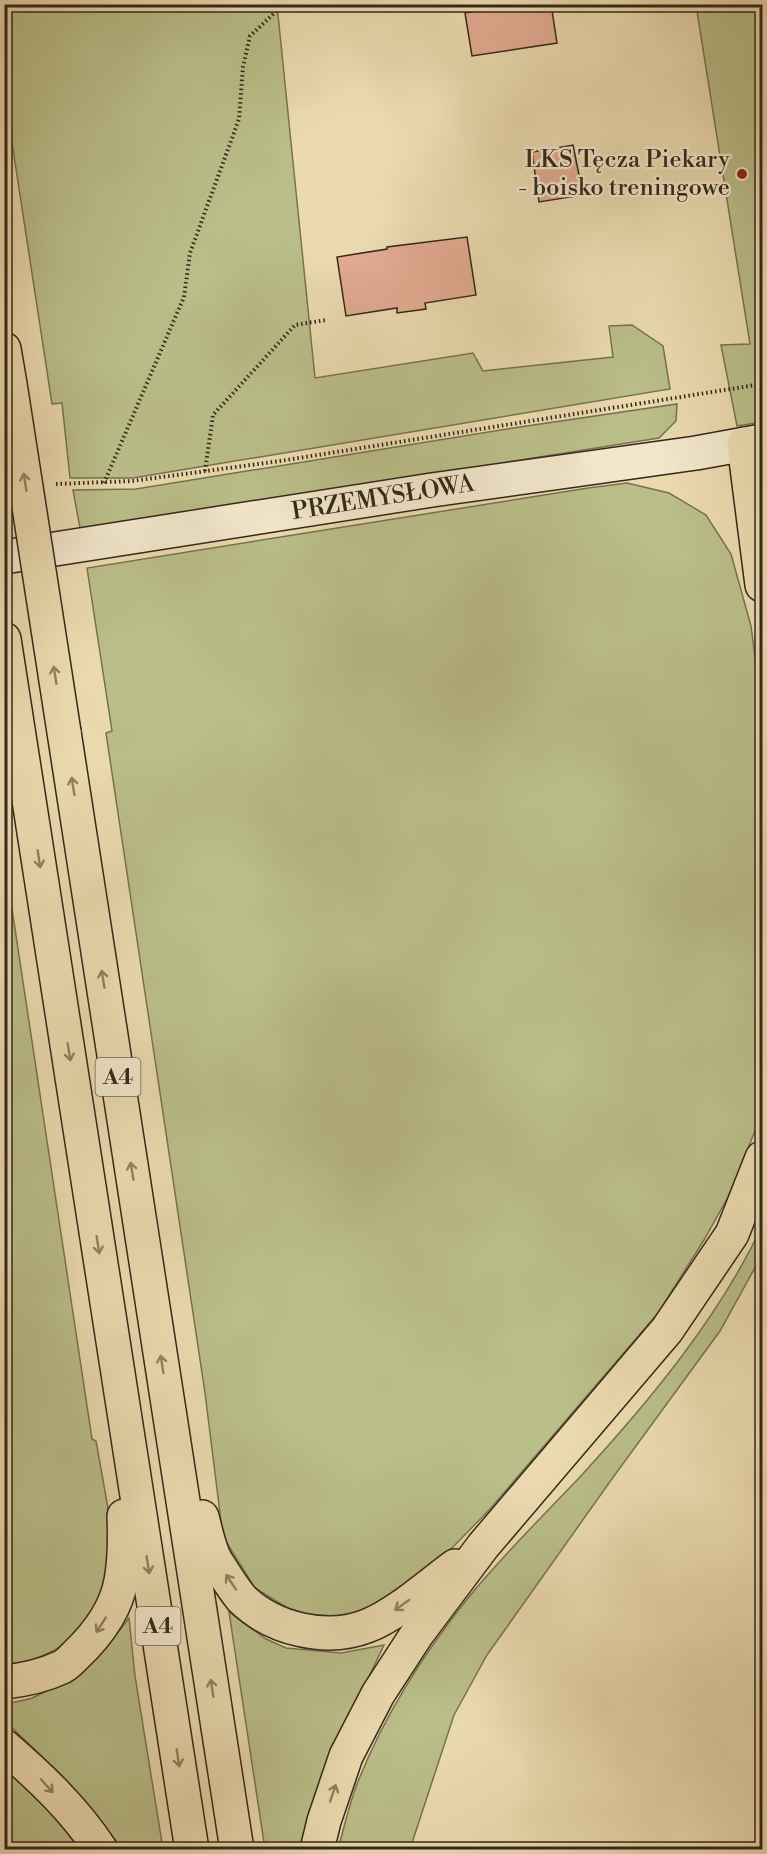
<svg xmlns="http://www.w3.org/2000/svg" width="767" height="1854" font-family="'Libre Bodoni',serif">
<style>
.green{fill:#babe89;stroke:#777252;stroke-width:1.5}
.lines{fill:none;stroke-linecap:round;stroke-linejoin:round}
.stream{stroke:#71806e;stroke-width:8}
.building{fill:#e2aa92;stroke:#34271a;stroke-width:1.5}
.secondary-casing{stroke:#34271a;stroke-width:36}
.highway-casing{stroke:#34271a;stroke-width:36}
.path{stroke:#34271a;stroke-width:4;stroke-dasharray:1.5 3;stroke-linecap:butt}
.secondary{stroke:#f2e7cc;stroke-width:33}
.highway{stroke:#ebdab0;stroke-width:33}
.highway-bridge-casing{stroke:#34271a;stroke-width:36;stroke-linecap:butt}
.highway-bridge{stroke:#ebdab0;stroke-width:33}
.oneway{stroke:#908065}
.poi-dot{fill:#8f2418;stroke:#f2e7cc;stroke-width:2}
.labels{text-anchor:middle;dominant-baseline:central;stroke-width:4.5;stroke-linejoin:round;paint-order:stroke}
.shield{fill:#f2e7cc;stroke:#6d614f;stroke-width:1.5}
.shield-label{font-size:22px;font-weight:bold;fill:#34271a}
.poi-label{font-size:24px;fill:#34271a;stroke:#f2e7cc;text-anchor:end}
.street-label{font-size:24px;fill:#34271a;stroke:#f2e7cc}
</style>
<rect width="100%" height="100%" fill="#ebdab0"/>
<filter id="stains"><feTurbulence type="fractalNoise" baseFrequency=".00333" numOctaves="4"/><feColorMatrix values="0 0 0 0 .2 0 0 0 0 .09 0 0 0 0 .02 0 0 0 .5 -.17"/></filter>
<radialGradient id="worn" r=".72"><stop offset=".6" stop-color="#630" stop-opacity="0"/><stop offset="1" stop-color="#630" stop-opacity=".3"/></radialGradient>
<g class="green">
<path d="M 4,5 L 277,5 L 315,378 L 473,353 L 483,371 L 613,357 L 609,326 L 632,325 L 663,346 L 670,389 L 133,478 L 70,478 L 62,403 L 52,404 L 5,97 Z"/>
<path d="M 696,5 L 762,5 L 762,422 L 737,426 L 721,345 L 750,344 Z"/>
<path d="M 677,404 L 676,421 L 659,438 L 144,520 L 80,528 L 73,490 L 136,489 L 513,428 Z"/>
<path d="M 627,483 L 669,493 L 706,515 L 731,554 L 751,626 L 762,711 L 762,1101 L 755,1131 L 728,1197 L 704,1240 L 658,1313 L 490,1509 L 453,1547 L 410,1581 L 371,1608 L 361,1613 L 332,1619 L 294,1612 L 255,1588 L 223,1537 L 205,1393 L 106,733 L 112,731 L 87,568 L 588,488 Z"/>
<path d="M 4,856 L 92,1439 L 96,1441 L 113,1536 L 109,1579 L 96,1610 L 71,1638 L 55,1650 L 27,1663 L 4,1665 Z"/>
<path d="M 762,1226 L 762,1255 L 720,1331 L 614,1476 L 487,1655 L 454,1715 L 410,1849 L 338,1849 C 344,1828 349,1805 357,1784 C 383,1718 424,1653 468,1598 C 502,1556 542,1517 579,1478 C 647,1404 719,1318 762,1226 Z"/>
<path d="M 229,1612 L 266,1639 L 286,1648 L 341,1653 L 384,1645 L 334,1750 L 302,1849 L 265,1849 Z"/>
<path d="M 129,1618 L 135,1676 L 163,1849 L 122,1849 C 88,1802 47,1761 5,1721 L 4,1704 C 13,1702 24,1701 32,1698 C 72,1681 104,1652 129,1618 Z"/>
<path d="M 4,1764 L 48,1809 L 80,1849 L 5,1849 Z"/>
</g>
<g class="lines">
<path class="stream" d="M 4,1840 L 12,1850"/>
</g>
<g class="building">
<path d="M 519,4 L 551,4 L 557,43 L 472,56 L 465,13 Z"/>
<path d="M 573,145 L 583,195 L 539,202 L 532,152 Z"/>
<path d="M 467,237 L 476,295 L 425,303 L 426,309 L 397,313 L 397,308 L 346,316 L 337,257 L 387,249 L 387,247 Z"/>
</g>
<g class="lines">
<defs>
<path id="secondary" d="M 4,557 L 432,490 L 696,453 L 762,441"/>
<g id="highway">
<path d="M 4,349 L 10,384"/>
<path d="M 744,444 L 762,585"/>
<path d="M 4,639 L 192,1850"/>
<path d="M 64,732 L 237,1850"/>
<path d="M 202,1517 C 206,1531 209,1549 216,1561 C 223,1572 234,1590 242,1599 C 273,1629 326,1642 367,1626 C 396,1615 429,1585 455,1566"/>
<path d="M 4,1682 C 24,1680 45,1675 62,1667 C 68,1664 72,1659 76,1655 C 97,1635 116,1609 121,1581 C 125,1559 125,1538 124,1516"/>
<path d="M 4,1746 C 40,1777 75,1810 101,1850"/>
<path d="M 317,1850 L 324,1821 L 346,1756 L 378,1694 L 417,1634 L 483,1546 L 667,1330 L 732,1234 L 762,1158"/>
</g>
</defs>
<use href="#secondary" class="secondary-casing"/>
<use href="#highway" class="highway-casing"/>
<g class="path">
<path d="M 205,471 L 213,415 L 295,325 L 326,320"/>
<path d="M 104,483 L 184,297 L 190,253 L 239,119 L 243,67 L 250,36 L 284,4"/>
<path d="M 56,484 L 132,481 L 280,461 L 762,384"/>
</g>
<use href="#secondary" class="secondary"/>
<use href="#highway" class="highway"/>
<defs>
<path id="highway-bridge" d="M 10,384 L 64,732"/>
</defs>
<use href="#highway-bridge" class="highway-bridge-casing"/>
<use href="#highway-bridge" class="highway-bridge"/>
</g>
<defs><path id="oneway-shaft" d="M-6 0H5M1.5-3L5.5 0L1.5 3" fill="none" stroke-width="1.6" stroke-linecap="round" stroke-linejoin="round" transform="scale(1.5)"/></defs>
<g class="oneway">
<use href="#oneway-shaft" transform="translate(25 482) rotate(-99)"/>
<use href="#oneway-shaft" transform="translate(55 675) rotate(-99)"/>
<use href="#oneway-shaft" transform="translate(73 786) rotate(-99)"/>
<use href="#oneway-shaft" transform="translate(39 859) rotate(81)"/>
<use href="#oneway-shaft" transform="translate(103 979) rotate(-99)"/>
<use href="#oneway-shaft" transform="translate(69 1052) rotate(81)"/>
<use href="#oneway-shaft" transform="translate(132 1171) rotate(-99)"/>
<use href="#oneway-shaft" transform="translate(98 1245) rotate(81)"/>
<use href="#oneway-shaft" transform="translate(162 1364) rotate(-99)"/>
<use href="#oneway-shaft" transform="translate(148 1565) rotate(81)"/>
<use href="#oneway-shaft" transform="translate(231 1582) rotate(-124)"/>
<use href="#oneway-shaft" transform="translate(402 1605) rotate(144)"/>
<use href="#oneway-shaft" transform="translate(101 1625) rotate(123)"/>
<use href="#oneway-shaft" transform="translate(212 1688) rotate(-99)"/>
<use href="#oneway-shaft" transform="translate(178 1758) rotate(81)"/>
<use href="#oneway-shaft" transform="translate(47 1786) rotate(48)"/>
<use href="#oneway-shaft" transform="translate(333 1793) rotate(-71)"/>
</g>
<circle class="poi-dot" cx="742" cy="174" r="6"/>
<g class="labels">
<g class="shield">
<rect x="95.5" y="1058" width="45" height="38" rx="4.5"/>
<rect x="135.5" y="1607" width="45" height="38" rx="4.5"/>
</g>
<g class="shield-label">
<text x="118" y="1077">A4</text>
<text x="158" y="1626">A4</text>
</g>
<g class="poi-label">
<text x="730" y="160">LKS Tęcza Piekary<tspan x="730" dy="28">- boisko treningowe</tspan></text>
</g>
<g class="street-label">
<text transform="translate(383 498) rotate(-9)">PRZEMYSŁOWA</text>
</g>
</g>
<rect width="767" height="1854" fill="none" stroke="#ebdab0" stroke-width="24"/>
<rect x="6" y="6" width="755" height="1842" fill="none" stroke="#34271a" stroke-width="3"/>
<rect x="12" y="12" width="743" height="1830" fill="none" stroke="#34271a" stroke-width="1.5"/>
<rect width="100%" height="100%" filter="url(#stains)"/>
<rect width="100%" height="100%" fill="url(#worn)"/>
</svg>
